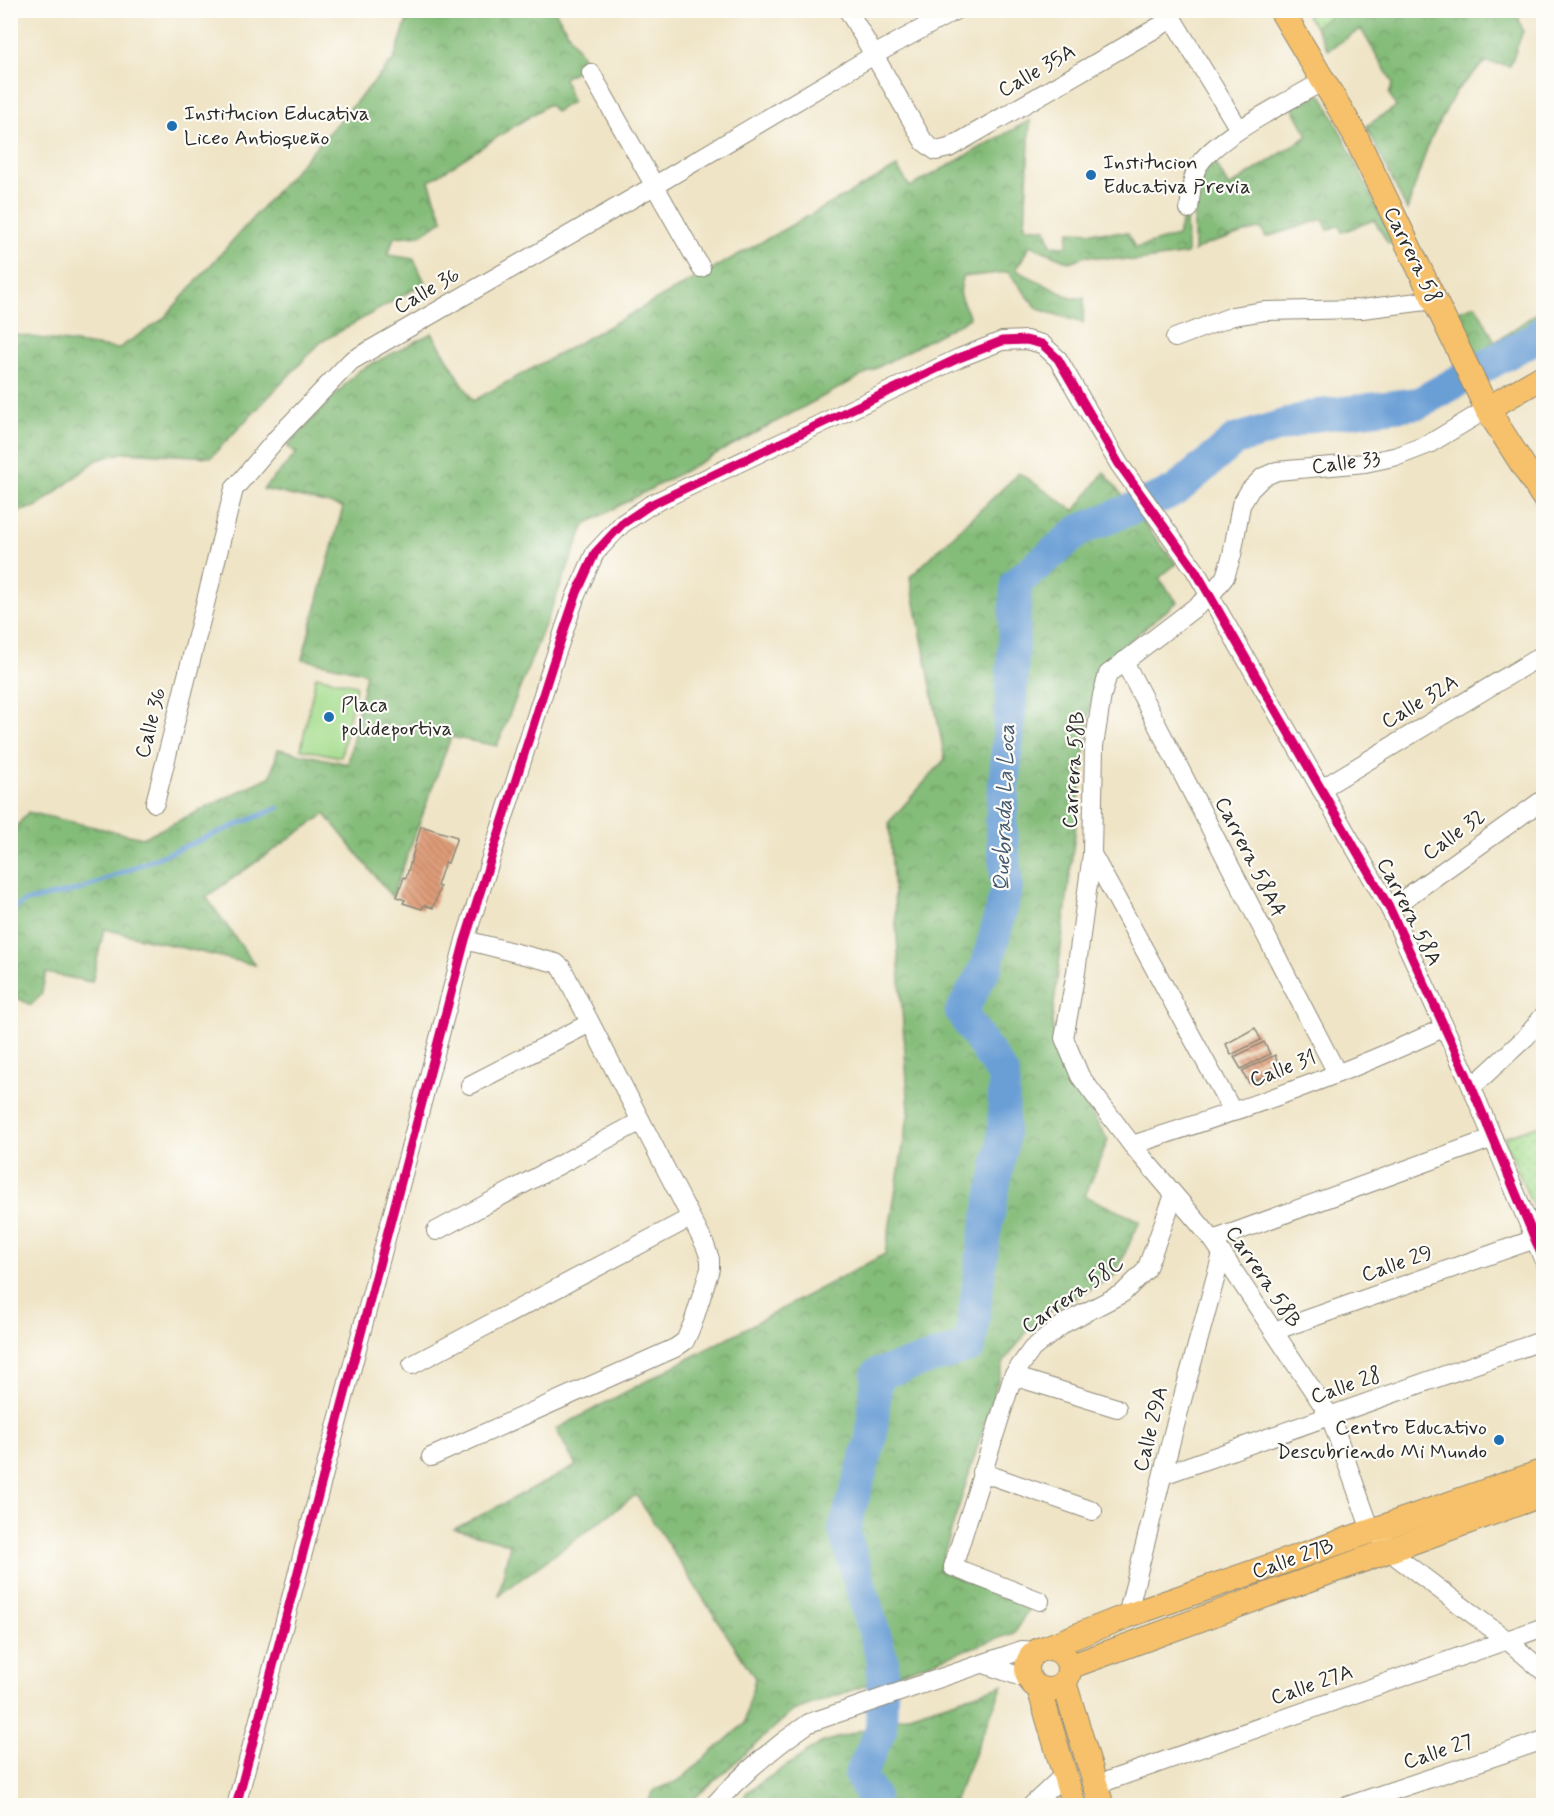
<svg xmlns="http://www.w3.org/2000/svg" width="1554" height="1816" font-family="Mynerve,sans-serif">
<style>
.grass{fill:#a5dd8e;stroke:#68845c;stroke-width:1.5}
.forest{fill:url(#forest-crowns);stroke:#587452;stroke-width:1.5}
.park{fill:url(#park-dots);stroke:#68845c;stroke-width:1.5}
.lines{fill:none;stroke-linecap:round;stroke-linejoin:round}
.stream{stroke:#6a9fd6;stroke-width:5}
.river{stroke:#6a9fd6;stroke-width:32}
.building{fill:url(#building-back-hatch)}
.minor-casing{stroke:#8d8878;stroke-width:20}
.major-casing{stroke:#8d8878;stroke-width:26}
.minor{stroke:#fff;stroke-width:18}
.major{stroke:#f6c16b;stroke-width:24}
.cycleway-casing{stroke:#fdfcf7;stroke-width:13}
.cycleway{stroke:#d6006c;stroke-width:9}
.poi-dot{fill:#1f6fb2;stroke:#fdfcf7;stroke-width:2}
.labels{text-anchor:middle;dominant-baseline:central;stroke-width:4.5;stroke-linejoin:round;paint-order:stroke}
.street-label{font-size:21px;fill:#2b2b2b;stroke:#fdfcf7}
.poi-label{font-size:21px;fill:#2b2b2b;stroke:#fdfcf7;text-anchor:start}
.water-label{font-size:22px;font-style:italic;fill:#44596f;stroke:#fdfcf7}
</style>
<defs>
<pattern id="forest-crowns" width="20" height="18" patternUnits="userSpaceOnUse" patternTransform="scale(1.5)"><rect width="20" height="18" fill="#84bc79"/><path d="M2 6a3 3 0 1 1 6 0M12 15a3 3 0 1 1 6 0" fill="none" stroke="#6c9963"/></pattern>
<pattern id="park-dots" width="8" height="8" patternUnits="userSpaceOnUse" patternTransform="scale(1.5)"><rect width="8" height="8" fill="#a5dd8e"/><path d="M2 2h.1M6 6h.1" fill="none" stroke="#8ebe7b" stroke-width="1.8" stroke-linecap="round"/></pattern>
<pattern id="building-back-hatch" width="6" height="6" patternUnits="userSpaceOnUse" patternTransform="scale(1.5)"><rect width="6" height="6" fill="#df9c78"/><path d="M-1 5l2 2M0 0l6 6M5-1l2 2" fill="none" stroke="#b57f63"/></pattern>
</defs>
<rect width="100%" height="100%" fill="#fdfcf7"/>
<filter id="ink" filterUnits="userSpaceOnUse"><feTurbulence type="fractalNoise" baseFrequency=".0167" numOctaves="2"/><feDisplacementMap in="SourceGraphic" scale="12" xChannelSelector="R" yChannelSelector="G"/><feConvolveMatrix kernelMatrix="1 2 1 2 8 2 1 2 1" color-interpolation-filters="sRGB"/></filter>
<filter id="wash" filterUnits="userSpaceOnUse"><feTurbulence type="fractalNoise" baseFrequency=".008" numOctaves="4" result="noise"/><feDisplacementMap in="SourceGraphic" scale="24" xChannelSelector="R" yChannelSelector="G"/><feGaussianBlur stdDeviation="1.35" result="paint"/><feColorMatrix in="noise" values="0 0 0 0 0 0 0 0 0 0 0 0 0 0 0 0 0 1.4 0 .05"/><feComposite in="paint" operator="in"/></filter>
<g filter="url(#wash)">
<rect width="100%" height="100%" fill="#efe4c6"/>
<path class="grass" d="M 316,676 L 356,685 L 341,757 L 301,749 Z"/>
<g class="forest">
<path d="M 1516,10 L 1523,31 L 1510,66 L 1485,62 L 1456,91 L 1429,142 L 1407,210 L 1366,126 L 1396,107 L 1389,94 L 1393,83 L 1361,29 L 1328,50 L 1315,27 L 1337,11 Z"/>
<path d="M 410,11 L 555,11 L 587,64 L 564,78 L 572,102 L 555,112 L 549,104 L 429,181 L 443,220 L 421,235 L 394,237 L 388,255 L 414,259 L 425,283 L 321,342 L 211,457 L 125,452 L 97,460 L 38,506 L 11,514 L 11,334 L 118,349 L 162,320 L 394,59 Z"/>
<path d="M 1314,93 L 1323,96 L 1394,243 L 1388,243 L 1374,220 L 1342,232 L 1339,225 L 1328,230 L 1323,219 L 1266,237 L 1261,228 L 1205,245 L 1194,252 L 1194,201 L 1211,156 L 1229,187 L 1308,136 L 1292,106 Z"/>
<path d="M 1030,120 L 1025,227 L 1046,229 L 1051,245 L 1067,246 L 1069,231 L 1128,233 L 1135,248 L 1177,236 L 1186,211 L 1187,254 L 1137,261 L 1086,256 L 1069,262 L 1030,245 L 1016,270 L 1071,298 L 1084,298 L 1083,323 L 1038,309 L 1008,272 L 962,277 L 960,296 L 970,318 L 585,524 L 497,746 L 451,737 L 392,897 L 325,814 L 206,897 L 255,965 L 104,929 L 92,982 L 46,973 L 41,995 L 31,1005 L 11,995 L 10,835 L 28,812 L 143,838 L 271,776 L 278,749 L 348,764 L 366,673 L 302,659 L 343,507 L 263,489 L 296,454 L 287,446 L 358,371 L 432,333 L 473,401 L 897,167 L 910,187 Z"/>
<path d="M 1476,305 L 1495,342 L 1543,309 L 1543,338 L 1504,371 L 1488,380 L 1455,312 Z"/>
<path d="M 1104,472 L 1176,564 L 1159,578 L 1177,602 L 1095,669 L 1052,1021 L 1057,1059 L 1108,1140 L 1085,1196 L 1140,1221 L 1114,1276 L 1036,1320 L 1004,1362 L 939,1570 L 1029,1608 L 1014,1633 L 793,1711 L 695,1798 L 693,1805 L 647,1805 L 654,1790 L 680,1780 L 744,1724 L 755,1678 L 636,1495 L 499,1595 L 510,1544 L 454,1529 L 576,1466 L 556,1429 L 885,1254 L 909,1110 L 889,822 L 945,759 L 910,577 L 1019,473 L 1075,511 Z"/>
<path d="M 1003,1685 L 953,1805 L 740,1805 L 747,1792 L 821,1743 Z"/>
</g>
<g class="park">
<path d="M 1304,11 L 1337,11 L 1315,27 Z"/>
<path d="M 1543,1124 L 1544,1124 L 1543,1232 L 1504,1137 Z"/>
</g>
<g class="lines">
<path class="stream" d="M 10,912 L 23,902 L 82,889 L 278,808"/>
<path class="river" d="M 870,1806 L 873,1796 L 860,1776 L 881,1729 L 883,1662 L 844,1530 L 871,1439 L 877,1374 L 970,1347 L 984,1239 L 1003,1142 L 1004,1076 L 961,1012 L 987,965 L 1007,887 L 1001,822 L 1011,702 L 1016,583 L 1080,530 L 1175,491 L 1235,440 L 1312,416 L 1419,403 L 1537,337 L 1544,330"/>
</g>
<g id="blocks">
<g class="building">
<path d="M 421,826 L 457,837 L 448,863 L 445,862 L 437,886 L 440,887 L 433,908 L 424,905 L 422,909 L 403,903 L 405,900 L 397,897 L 404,877 L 406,878 Z"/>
<path d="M 1255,1028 L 1261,1040 L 1231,1055 L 1226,1044 Z"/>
<path d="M 1264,1042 L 1270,1054 L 1241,1069 L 1234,1057 Z"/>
<path d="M 1275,1055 L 1280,1070 L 1249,1083 L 1242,1071 Z"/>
</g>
</g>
</g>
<g filter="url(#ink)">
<use href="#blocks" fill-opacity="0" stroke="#8d8878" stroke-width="1.5"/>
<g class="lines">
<defs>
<g id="minor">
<path d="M 848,10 L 924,142 L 936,151 L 949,148 L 1172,19"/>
<path d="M 1167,10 L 1239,129"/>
<path d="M 591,73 L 701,268"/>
<path d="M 1189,209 C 1191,196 1191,179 1197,168 C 1211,139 1293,99 1323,81"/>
<path d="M 1175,338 L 1233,316 L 1265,311 L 1362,309 L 1434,300"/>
<path d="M 1487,409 L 1429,444 L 1398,456 L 1365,463 L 1277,471 L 1263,477 L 1250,490 L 1241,505 L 1232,555 L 1225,577 L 1210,596 L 1108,674 L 1102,695 L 1094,746 L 1092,854 L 1076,972 L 1064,1038 L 1080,1076 L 1132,1145 L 1213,1240 L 1330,1416 L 1368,1522 L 1398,1558 L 1507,1640 L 1544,1672"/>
<path d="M 1124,661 L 1337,1073"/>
<path d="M 1321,789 L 1544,654"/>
<path d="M 155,803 L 234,489 L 278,437 L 351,361 L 654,186 L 874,55 L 956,10"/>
<path d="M 1092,854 L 1233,1112"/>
<path d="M 1390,909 L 1544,799"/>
<path d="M 470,1085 L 590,1023"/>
<path d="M 1472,1087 L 1526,1037 L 1544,1015"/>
<path d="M 1132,1145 C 1238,1111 1345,1075 1445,1027"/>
<path d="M 436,1231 L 641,1121"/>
<path d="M 1213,1240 L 1493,1138"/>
<path d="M 1274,1331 L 1535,1239"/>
<path d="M 412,1365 L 690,1218"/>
<path d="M 1013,1376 L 1117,1408"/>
<path d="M 431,1457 L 675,1348 L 685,1341 L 693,1323 L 710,1269 L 710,1259 L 705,1245 L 562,968 L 556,963 L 465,940"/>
<path d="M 981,1472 L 1093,1511"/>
<path d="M 1163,1475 L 1544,1340"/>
<path d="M 1040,1601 L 953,1567 L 1013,1376 L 1032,1349 L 1065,1323 L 1123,1293 L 1146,1270 L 1174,1195"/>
<path d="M 1127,1616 L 1173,1433 L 1222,1254"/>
<path d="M 984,1664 L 1030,1680"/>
<path d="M 1096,1785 L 1544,1627"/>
<path d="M 236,1806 L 465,940 L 552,666 L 576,595 L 595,553 L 622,524 L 650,505 L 959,358 L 1002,341 L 1026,340 L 1042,344 L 1058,359 L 1119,464 L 1195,570 L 1390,909 L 1467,1076 L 1544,1261"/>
<path d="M 713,1806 C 743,1773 772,1748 809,1723 L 1022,1650 L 1037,1651"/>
<path d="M 1031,1806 L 1065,1774"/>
<path d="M 1347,1806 L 1544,1740"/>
</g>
<g id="major">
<path d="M 1281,10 L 1352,129 L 1487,409 L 1544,498"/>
<path d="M 1487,409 L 1544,376"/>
<circle cx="1048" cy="1669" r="21"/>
<path d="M 1043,1649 L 1127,1616 L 1544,1471"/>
<path d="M 1069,1667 L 1544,1494"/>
<path d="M 1064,1682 L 1102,1806"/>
<path d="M 1039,1688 L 1074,1806"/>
</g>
</defs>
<use href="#minor" class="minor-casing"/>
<use href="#major" class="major-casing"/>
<use href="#minor" class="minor"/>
<use href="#major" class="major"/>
<defs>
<path id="cycleway" d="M 236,1806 L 465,940 L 552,666 L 576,595 L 595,553 L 622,524 L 650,505 L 959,358 L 1002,341 L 1026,340 L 1042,344 L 1058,359 L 1119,464 L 1195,570 L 1390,909 L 1467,1076 L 1544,1261"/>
</defs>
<use href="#cycleway" class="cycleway-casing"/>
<use href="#cycleway" class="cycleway"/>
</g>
</g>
<g class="poi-dot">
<circle cx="172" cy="126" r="6"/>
<circle cx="1091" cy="175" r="6"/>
<circle cx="329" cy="717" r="6"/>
<circle cx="1499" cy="1440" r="6"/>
</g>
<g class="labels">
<g class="street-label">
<text transform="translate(1037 71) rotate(-30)">Calle 35A</text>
<text transform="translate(1412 255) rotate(64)">Carrera 58</text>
<text transform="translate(427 291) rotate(-30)">Calle 36</text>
<text transform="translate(1346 463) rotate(-7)">Calle 33</text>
<text transform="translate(1420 702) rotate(-31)">Calle 32A</text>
<text transform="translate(151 723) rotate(-76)">Calle 36</text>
<text transform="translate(1074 770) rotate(-86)">Carrera 58B</text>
<text transform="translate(1454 835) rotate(-36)">Calle 32</text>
<text transform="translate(1250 857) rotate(63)">Carrera 58AA</text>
<text transform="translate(1409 912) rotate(63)">Carrera 58A</text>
<text transform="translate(1283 1069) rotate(-21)">Calle 31</text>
<text transform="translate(1397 1264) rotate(-19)">Calle 29</text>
<text transform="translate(1263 1277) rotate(56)">Carrera 58B</text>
<text transform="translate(1073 1295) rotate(-35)">Carrera 58C</text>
<text transform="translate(1346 1386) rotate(-19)">Calle 28</text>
<text transform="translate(1151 1429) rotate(-76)">Calle 29A</text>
<text transform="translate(1293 1559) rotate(-19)">Calle 27B</text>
<text transform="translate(1312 1685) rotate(-19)">Calle 27A</text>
<text transform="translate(1438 1752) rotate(-18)">Calle 27</text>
</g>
<g class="poi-label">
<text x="184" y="114">Institucion Educativa<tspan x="184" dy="24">Liceo Antioqueño</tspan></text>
<text x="1103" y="163">Institucion<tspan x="1103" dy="24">Educativa Previa</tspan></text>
<text x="341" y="705">Placa<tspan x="341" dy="24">polideportiva</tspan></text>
<text x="1487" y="1428" text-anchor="end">Centro Educativo<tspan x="1487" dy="24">Descubriendo Mi Mundo</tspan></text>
</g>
<g class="water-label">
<text transform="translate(1005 808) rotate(-88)">Quebrada La Loca</text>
</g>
</g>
<rect width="1554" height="1816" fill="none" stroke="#fdfcf7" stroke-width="36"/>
</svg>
